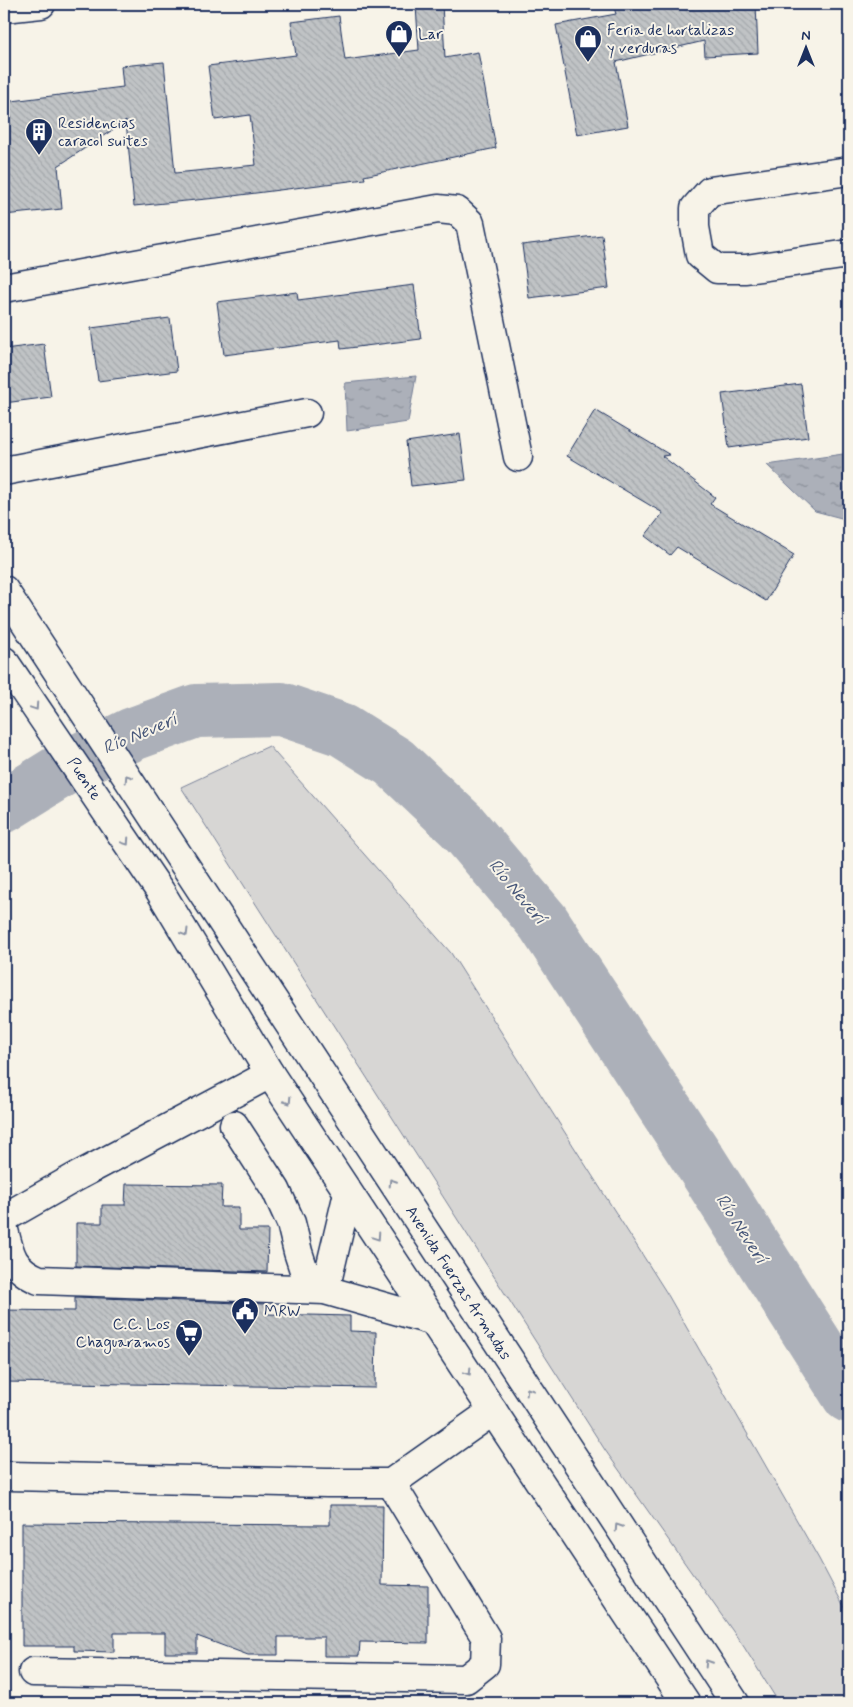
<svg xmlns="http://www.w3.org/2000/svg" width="853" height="1707" font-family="Mynerve,sans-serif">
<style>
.green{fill:#d7d6d4;stroke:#798299}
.water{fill:url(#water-ripples);stroke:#727c95}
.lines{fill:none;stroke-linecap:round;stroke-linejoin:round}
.river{stroke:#acb0b9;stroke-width:54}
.building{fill:url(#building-back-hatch);stroke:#1b2f5e}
.minor-casing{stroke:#1b2f5e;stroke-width:31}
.minor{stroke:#f7f3e8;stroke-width:28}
.oneway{stroke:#8991a3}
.labels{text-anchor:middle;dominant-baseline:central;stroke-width:4;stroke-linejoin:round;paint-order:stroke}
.poi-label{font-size:16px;fill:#1b2f5e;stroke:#f7f3e8;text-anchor:start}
.street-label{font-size:16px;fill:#1b2f5e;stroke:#f7f3e8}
.water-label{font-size:18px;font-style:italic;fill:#465679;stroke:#f7f3e8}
</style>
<defs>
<pattern id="water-ripples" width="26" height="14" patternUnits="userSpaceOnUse" patternTransform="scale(1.25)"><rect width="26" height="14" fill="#acb0b9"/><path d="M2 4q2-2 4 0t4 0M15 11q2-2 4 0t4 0" fill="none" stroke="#8b909a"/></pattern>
<pattern id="building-back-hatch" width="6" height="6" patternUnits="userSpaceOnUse" patternTransform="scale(1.25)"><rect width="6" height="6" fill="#c0c3c5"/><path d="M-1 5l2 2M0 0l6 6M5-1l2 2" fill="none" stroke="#a4a8ac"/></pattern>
</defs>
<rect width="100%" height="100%" fill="#f7f3e8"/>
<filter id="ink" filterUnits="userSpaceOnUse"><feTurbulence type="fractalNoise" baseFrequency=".02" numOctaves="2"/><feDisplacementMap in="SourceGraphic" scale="10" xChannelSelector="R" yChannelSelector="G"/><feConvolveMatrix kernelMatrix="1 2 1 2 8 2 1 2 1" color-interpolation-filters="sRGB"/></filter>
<g filter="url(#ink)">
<g class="green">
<path d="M 269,746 L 451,953 L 668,1295 L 819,1559 L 849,1616 L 849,1703 L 779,1703 L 744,1647 L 605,1450 L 181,787 Z"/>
<rect x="4" y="1637" width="2" height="66"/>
</g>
<g class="water">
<path d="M 416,376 L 408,422 L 347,431 L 345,383 Z"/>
<path d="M 843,454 L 845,519 L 815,511 L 767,465 Z"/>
</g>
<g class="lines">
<path class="river" d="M 4,806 L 70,765 L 133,734 L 196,711 L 281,709 L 343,730 L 394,762 L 462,826 L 543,922 L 699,1160 L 849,1396"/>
</g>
<g class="building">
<path d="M 442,4 L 445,58 L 478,52 L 496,148 L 364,176 L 365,179 L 217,198 L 134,206 L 126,121 L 58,166 L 62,209 L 4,215 L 4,102 L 123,87 L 121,66 L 164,62 L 175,173 L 256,165 L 250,115 L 215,120 L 208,66 L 296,55 L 291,22 L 339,16 L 345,60 L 419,50 L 416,6 Z"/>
<path d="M 613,4 L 756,4 L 758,53 L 705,56 L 704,41 L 616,62 L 628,126 L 577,135 L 556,25 L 616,14 Z"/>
<path d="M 602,235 L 609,288 L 529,298 L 522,245 Z"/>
<path d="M 414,285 L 421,339 L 341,349 L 340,340 L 224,355 L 217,302 L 297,292 L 298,300 Z"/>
<path d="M 170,318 L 177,371 L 98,381 L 91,328 Z"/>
<path d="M 44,344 L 51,397 L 4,403 L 4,349 Z"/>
<path d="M 801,384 L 808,437 L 729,448 L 722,394 Z"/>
<path d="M 595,410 L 670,455 L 662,456 L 715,497 L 710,504 L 794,555 L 766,601 L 677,547 L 670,555 L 645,536 L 663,513 L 567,456 Z"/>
<path d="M 460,434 L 466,480 L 411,486 L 406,442 Z"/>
<path d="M 126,1184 L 222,1185 L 221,1207 L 239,1207 L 239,1230 L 268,1230 L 267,1272 L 76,1266 L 76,1223 L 102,1223 L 102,1205 L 125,1205 Z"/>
<path d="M 75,1297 L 266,1304 L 266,1314 L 350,1316 L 350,1331 L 376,1332 L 375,1388 L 4,1382 L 4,1310 L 75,1311 Z"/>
<path d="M 330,1505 L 383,1505 L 382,1585 L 428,1586 L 428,1643 L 360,1642 L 359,1656 L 324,1656 L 324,1637 L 278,1637 L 278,1655 L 248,1655 L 197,1636 L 197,1653 L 165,1653 L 165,1633 L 114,1633 L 114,1652 L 74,1651 L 74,1646 L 22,1646 L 22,1523 L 330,1525 Z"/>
</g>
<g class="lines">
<defs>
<g id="minor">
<path d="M 4,8 L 41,4"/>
<path d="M 849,171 L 710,191 L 695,208 L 695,227 L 700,255 L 717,269 L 746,269 L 849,254"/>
<path d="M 4,288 L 438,209 L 457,211 L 470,223 L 518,457"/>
<path d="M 4,471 L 307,413"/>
<path d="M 4,590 L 735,1703"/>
<path d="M 4,661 L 160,891 L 270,1074 L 686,1703"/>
<path d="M 234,1125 L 276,1190 L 291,1223 L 298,1252 L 310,1289"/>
<path d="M 4,1218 L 74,1178 L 270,1074"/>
<path d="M 4,1230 C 10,1256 13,1269 39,1280 L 325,1290 L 434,1321"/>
<path d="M 325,1290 L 348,1193"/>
<path d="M 9,1476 L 327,1483 L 391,1483 L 493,1411"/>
<path d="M 33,1672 L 466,1679 L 485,1664 L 486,1638 L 391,1483"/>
</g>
</defs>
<use href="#minor" class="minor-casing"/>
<use href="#minor" class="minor"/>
</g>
<defs><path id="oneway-chevron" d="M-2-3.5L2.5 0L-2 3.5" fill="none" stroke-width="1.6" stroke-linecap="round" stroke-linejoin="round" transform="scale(1.25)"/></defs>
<g class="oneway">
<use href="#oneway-chevron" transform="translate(35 707) rotate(56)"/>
<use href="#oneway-chevron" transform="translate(128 778) rotate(-123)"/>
<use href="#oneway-chevron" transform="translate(126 842) rotate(56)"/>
<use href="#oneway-chevron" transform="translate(185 933) rotate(59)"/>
<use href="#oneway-chevron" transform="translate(288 1101) rotate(57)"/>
<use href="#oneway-chevron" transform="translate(392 1182) rotate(-123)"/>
<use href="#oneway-chevron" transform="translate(377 1237) rotate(56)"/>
<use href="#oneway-chevron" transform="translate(468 1372) rotate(57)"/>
<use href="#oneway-chevron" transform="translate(529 1391) rotate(-123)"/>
<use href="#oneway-chevron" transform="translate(618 1527) rotate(-123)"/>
<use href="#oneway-chevron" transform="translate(708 1663) rotate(-123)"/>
</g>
</g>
<defs>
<symbol id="shop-pin" viewBox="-11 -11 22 30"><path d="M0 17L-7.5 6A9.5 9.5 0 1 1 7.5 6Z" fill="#1b2f5e" stroke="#f7f3e8"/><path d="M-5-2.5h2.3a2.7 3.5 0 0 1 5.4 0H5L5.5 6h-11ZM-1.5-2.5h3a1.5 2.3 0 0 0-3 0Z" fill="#fff"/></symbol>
<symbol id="building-pin" viewBox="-11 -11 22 30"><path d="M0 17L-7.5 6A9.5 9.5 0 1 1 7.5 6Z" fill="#1b2f5e" stroke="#f7f3e8"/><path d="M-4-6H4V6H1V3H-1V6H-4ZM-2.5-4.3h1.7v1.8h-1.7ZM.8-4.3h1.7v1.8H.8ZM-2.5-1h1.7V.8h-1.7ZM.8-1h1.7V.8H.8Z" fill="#fff"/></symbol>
<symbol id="civic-pin" viewBox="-11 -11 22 30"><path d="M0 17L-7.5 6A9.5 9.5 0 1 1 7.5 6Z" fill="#1b2f5e" stroke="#f7f3e8"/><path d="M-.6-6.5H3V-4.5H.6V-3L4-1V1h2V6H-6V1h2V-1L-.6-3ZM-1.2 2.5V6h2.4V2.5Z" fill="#fff"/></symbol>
<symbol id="supermarket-pin" viewBox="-11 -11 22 30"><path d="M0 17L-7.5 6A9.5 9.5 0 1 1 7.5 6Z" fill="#1b2f5e" stroke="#f7f3e8"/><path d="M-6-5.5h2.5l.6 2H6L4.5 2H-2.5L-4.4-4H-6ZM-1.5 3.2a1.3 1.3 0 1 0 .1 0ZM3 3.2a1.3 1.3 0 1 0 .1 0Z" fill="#fff"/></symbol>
</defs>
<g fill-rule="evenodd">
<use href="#shop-pin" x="383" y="18" width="32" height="43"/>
<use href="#shop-pin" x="572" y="23" width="32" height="43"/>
<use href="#building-pin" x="23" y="116" width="32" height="43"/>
<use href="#civic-pin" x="229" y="1295" width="32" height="43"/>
<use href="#supermarket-pin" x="173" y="1317" width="32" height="43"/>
</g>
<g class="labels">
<g class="poi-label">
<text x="607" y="30">Feria de hortalizas<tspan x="607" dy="18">y verduras</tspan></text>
<text x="418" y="34">Lar</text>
<text x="58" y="123">Residencias<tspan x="58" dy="18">caracol suites</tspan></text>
<text x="264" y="1311">MRW</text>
<text x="170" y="1324" text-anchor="end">C.C. Los<tspan x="170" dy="18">Chaguaramos</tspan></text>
</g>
<g class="street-label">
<text transform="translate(84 779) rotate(56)">Puente</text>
<text transform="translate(458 1283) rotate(57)">Avenida Fuerzas Armadas</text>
</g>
<g class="water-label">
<text transform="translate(140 734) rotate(-23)">Río Neverí</text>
<text transform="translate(517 892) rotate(50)">Río Neverí</text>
<text transform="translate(741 1229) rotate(57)">Río Neverí</text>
</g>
</g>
<rect width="853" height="1707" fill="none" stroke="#f7f3e8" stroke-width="20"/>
<rect x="10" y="10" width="833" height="1687" fill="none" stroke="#1b2f5e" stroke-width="2" filter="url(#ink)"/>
<g transform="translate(806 48)" stroke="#f7f3e8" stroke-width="4" paint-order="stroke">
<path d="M0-4L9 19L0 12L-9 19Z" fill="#1b2f5e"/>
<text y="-8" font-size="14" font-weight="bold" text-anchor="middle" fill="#1b2f5e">N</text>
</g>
</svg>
